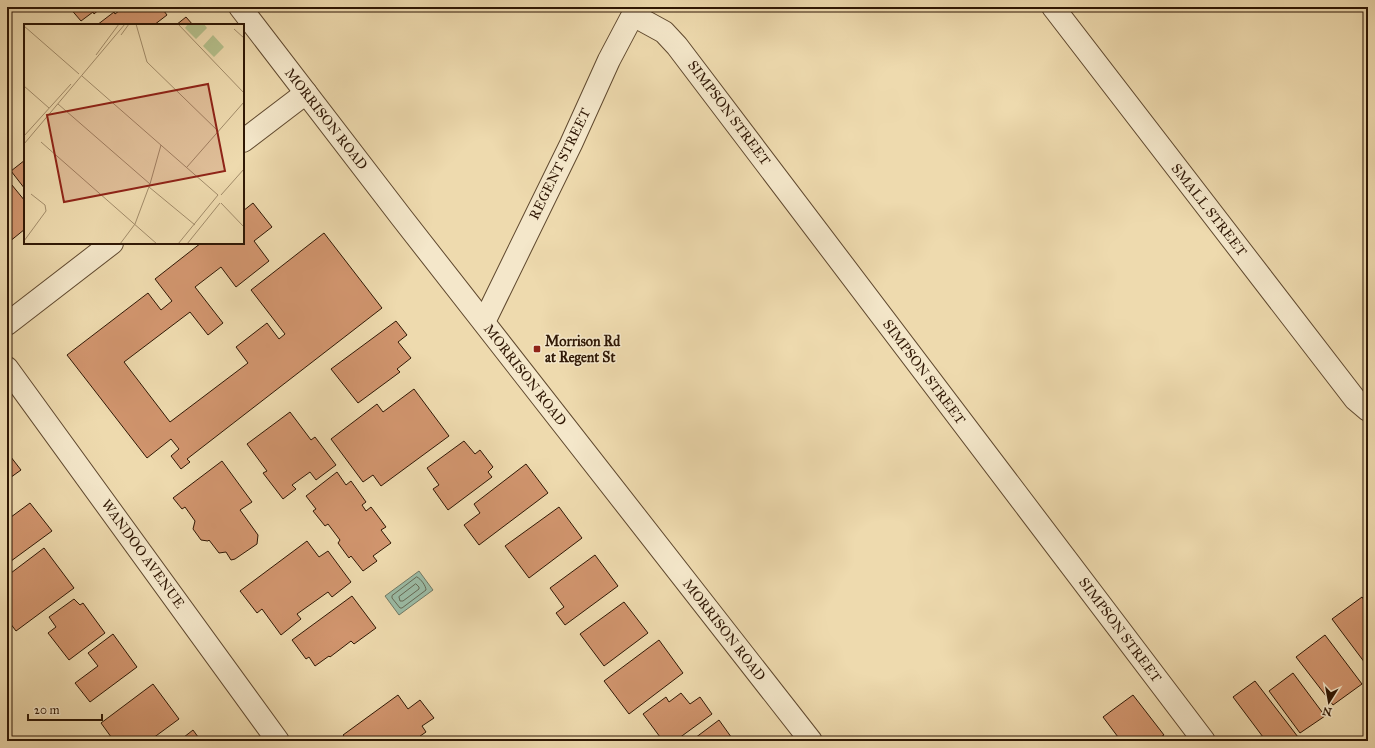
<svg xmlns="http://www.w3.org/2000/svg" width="1375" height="748" font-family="'IM FELL Great Primer',serif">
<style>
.water{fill:#9bbba5;stroke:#707965}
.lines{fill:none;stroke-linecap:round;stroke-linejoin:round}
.shore{stroke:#656954;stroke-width:1}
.building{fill:#d1956e;stroke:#2f1704}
.minor-casing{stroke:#5f482e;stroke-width:24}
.tertiary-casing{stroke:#5f482e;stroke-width:24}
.minor{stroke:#f4e7ca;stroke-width:22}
.tertiary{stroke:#f4e7ca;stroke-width:22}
.poi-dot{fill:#8f2418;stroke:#f4e7ca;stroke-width:1.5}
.labels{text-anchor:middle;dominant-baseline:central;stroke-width:3;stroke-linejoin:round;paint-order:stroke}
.street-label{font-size:14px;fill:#2f1704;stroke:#f4e7ca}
.poi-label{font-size:14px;font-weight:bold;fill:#2f1704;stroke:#f4e7ca;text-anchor:start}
.inset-road{fill:none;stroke:#a28c6a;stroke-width:1}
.view{fill:#8f2418;fill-opacity:0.15;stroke:#8f2418;stroke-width:2}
.inset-edge{fill:none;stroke:#2f1704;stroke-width:2}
</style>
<rect width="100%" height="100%" fill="#eedaae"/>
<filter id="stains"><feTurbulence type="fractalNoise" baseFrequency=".005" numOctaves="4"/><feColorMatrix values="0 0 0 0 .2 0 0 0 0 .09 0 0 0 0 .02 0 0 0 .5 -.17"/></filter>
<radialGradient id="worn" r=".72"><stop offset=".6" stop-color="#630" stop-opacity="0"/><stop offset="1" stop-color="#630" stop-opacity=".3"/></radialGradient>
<path class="water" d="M 419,571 L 433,590 L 399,615 L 385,596 Z"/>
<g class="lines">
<g class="shore">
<path d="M 417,577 C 421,579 426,586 426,590 L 402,608 L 400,608 L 392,598 L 392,596 Z"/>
<path d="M 416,584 L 419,587 L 419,589 L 403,601 L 400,601 L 399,597 Z"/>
</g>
</g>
<g class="building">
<path d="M 69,7 L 102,7 L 94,14 L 93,12 L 81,21 Z"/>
<path d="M 124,7 L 161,7 L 167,15 L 154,25 L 97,25 L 114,12 L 115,14 Z"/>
<path d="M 186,17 L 193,25 L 176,25 Z"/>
<path d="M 25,160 L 25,189 L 11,171 Z"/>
<path d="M 7,179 L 25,201 L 25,229 L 9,242 L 7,239 Z"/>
<path d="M 253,203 L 272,227 L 254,241 L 269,261 L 236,287 L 221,267 L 195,287 L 223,323 L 208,335 L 190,312 L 124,362 L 170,422 L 248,363 L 236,347 L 267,323 L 279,339 L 285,334 L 251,290 L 324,233 L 382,308 L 187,459 L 190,462 L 181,469 L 171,456 L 179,449 L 171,439 L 147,458 L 67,355 L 148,293 L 161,310 L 172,301 L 155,279 L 201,243 L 243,243 L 243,211 Z"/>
<path d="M 396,321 L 407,335 L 398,342 L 411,358 L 397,369 L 400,372 L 358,403 L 331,369 Z"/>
<path d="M 414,389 L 449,436 L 381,486 L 373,475 L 363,482 L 331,439 L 377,404 L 383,412 Z"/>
<path d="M 290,412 L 311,440 L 315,437 L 336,465 L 316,480 L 310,472 L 292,485 L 296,489 L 283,499 L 263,473 L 267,471 L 247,444 Z"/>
<path d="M 464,441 L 475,454 L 480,450 L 493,467 L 488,472 L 492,477 L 448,510 L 433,489 L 439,485 L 427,468 Z"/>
<path d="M 7,452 L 21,470 L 7,480 Z"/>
<path d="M 222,461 L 252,502 L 240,510 L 258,535 L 257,544 L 235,559 L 231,560 L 226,552 L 219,553 L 209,540 L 208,541 L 201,540 L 193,529 L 195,521 L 185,507 L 182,509 L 173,498 Z"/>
<path d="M 526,464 L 548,493 L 479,545 L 464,525 L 480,513 L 474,504 Z"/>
<path d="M 337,472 L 346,485 L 351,481 L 366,502 L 362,505 L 366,511 L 371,507 L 386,527 L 381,530 L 391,543 L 373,556 L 377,561 L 363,571 L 351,556 L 349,558 L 338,543 L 340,540 L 328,524 L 325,526 L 313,511 L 316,509 L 306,496 Z"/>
<path d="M 30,503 L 52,531 L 7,564 L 7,520 Z"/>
<path d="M 559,507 L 582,538 L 529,578 L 505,546 Z"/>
<path d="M 307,541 L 319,557 L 328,551 L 351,582 L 332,597 L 328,592 L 297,614 L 301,619 L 281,635 L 262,609 L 257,613 L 240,591 Z"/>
<path d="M 44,548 L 74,588 L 16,631 L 7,619 L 7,576 Z"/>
<path d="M 595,555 L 618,586 L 565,625 L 556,613 L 564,607 L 550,588 Z"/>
<path d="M 352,596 L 376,628 L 354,644 L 351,641 L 330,657 L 329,656 L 315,666 L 309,657 L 306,659 L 292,640 Z"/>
<path d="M 1362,597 L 1368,605 L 1368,661 L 1365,663 L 1332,619 Z"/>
<path d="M 74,599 L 80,605 L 83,603 L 105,633 L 69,660 L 48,633 L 56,627 L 49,617 Z"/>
<path d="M 624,602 L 648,633 L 604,666 L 580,634 Z"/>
<path d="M 113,634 L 137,667 L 90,702 L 75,683 L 98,666 L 88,653 Z"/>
<path d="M 1325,635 L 1362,684 L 1333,705 L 1296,657 Z"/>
<path d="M 659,640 L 683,673 L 629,714 L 604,681 Z"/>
<path d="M 1293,673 L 1325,716 L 1300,733 L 1269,691 Z"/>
<path d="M 1255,681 L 1298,737 L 1292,741 L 1266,741 L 1233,697 Z"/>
<path d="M 153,684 L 179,719 L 149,741 L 114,741 L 101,723 Z"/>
<path d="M 681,693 L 690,704 L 700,697 L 712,714 L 675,741 L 663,741 L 643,714 L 666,697 L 669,702 Z"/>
<path d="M 398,695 L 408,709 L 420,700 L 434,718 L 422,726 L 426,732 L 413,741 L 348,741 L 343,735 Z"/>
<path d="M 1133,695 L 1164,735 L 1159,738 L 1162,741 L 1121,741 L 1103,717 Z"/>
<path d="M 719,720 L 734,741 L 691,741 Z"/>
<path d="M 193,730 L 201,741 L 179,741 Z"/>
</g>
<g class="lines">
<defs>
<g id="minor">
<path d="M 1053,7 L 1355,399 L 1368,410"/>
<path d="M 633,15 L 664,32 L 677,46 L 1204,741"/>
<path d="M 243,141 L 306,93"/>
<path d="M 484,322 L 571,144 L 609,60 L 637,7"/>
<path d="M 7,324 L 112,243"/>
<path d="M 7,368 L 278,741"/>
</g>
<path id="tertiary" d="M 240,7 L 402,218 L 811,741"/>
</defs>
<use href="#minor" class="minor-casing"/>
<use href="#tertiary" class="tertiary-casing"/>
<use href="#minor" class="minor"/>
<use href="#tertiary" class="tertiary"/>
</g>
<rect class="poi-dot" x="533" y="345" width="8" height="8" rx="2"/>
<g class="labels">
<g class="street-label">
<text transform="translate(729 113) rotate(53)">SIMPSON STREET</text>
<text transform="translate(326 119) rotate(52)">MORRISON ROAD</text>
<text transform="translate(560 164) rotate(-64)">REGENT STREET</text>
<text transform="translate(1209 210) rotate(52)">SMALL STREET</text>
<text transform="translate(924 372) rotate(53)">SIMPSON STREET</text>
<text transform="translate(525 375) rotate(52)">MORRISON ROAD</text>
<text transform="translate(143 554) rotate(54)">WANDOO AVENUE</text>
<text transform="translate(724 630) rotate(52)">MORRISON ROAD</text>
<text transform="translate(1120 630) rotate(53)">SIMPSON STREET</text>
</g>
<g class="poi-label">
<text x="545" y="341">Morrison Rd<tspan x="545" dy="16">at Regent St</tspan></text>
</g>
</g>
<g transform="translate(24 24)">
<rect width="220" height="220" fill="#eedaae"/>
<path d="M 164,0 L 180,0 L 183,4 L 172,15 L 161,4 ZM 189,11 L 200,23 L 190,33 L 179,22 Z" fill="#b5c08c"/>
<path class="inset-road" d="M 112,0 L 123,38 L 194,107M 154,0 L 220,69M 0,2 L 55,50M 210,5 L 220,14M 97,11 L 105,0M 72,31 L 95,0M 58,52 L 194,171M 0,62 L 25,84M 34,80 L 126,160M 0,112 L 47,60M 17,118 L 133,220M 0,120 L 101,0M 163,143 L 220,78M 125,163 L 171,201M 197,171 L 220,145M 197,179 L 220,203M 0,217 L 22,187 L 21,181 L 7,170M 96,220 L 111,200 L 126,160 L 137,121M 154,220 L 194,171M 163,220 L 196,179"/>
<path class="view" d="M 184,60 L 201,147 L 40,178 L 23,91 Z"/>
<rect width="220" height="220" class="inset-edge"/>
</g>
<rect width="1375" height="748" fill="none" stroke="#eedaae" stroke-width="24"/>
<rect x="8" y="8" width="1359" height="732" fill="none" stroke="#2f1704" stroke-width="2"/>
<rect x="12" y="12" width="1351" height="724" fill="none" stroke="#2f1704"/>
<g transform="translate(1329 702) rotate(191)" stroke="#f4e7ca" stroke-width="3" paint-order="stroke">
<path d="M0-3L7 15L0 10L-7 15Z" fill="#2f1704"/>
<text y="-6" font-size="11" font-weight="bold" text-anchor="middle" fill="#2f1704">N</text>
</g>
<path d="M28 714v6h74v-6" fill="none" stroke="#2f1704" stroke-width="2"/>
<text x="34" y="714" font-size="12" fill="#2f1704" stroke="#f4e7ca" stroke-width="3" paint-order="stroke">20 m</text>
<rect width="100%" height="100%" filter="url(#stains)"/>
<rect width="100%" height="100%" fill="url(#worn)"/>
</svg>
